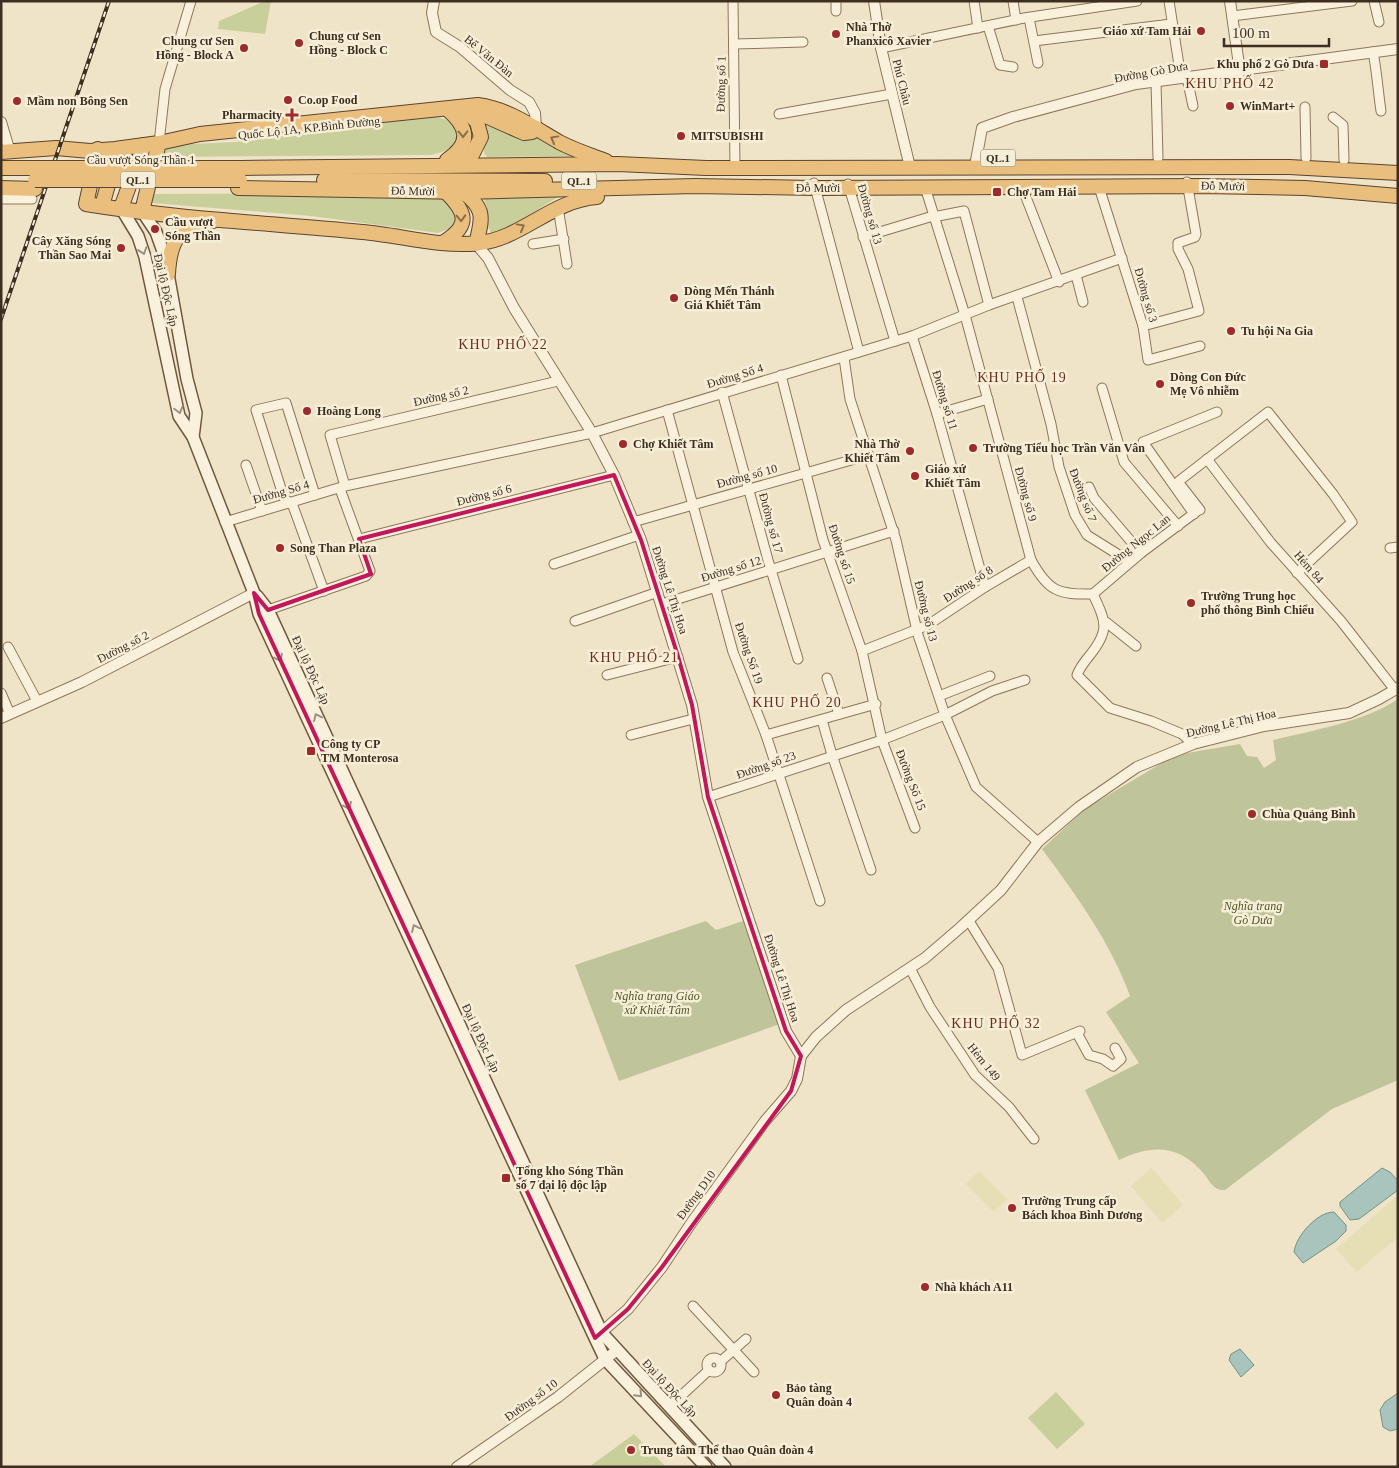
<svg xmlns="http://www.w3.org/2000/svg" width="1399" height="1468" font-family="'Times New Roman',serif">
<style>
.farmland{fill:#e6deb5}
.green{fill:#c9cf9b}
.cemetery{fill:#bfc49a}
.water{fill:#a9c4bc;stroke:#6f938a}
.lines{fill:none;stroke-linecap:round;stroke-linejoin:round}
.minor-casing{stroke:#8d765c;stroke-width:11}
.tertiary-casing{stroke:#8d765c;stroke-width:12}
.secondary-casing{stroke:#6f573f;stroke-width:14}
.trunk-casing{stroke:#5b4430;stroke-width:16}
.minor{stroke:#faf1dc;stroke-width:9}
.tertiary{stroke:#faf1dc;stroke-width:10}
.secondary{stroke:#faf1dc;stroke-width:11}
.trunk{stroke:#eabe7c;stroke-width:14}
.rail-casing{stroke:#3d2e20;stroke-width:4}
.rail{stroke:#f7eed8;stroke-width:2;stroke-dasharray:5.5;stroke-linecap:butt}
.trunk-bridge-casing{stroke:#5b4430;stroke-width:16;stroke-linecap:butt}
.trunk-bridge{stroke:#eabe7c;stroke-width:14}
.oneway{stroke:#8b6f49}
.oneway2{stroke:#9c907e}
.marked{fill:none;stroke:#c2185b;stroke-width:4;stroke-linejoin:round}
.poi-dot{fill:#9e2a2b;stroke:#f7eed8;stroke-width:2}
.labels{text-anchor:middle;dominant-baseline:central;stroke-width:5;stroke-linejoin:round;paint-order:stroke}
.shield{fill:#f7eed8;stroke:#756857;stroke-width:1}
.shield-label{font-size:11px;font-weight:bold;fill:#3d2e20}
.poi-label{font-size:12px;font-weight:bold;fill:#3d2e20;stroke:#f7eed8;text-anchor:start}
.street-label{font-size:12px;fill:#3d2e20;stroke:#f7eed8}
.park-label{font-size:12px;font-style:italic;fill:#4d5a26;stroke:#f7eed8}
.neighbourhood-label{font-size:14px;letter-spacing:1px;fill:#6b2e1e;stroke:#f7eed8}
</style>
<rect width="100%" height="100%" fill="#f0e4c8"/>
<g class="farmland">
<path d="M 1152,1168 L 1183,1205 L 1162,1223 L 1131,1186 Z"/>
<path d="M 979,1171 L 1007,1199 L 994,1212 L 966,1184 Z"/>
<path d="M 1398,1195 L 1398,1237 L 1357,1272 L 1336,1249 Z"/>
</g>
<g class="green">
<path d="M 265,1 L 271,1 L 265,34 L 218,29 L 219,21 Z"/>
<path d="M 435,116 L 450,121 L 458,131 C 456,148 446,152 430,155 L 162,157 L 169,145 L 236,142 Z"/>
<path d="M 484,117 L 536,134 L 570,154 L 570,156 L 487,157 L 484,153 Z"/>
<path d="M 566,192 L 503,231 L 492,235 L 486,222 L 487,207 L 482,194 Z"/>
<path d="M 389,193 L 438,196 L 450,200 L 458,222 L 449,229 L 438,233 L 311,216 L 152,203 L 150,201 L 151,194 Z"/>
<path d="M 1056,1392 L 1085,1424 L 1057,1449 L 1028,1418 Z"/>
<path d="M 634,1434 L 666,1467 L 589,1467 Z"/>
</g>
<g class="cemetery">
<path d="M 1398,699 L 1398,1080 L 1332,1109 L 1225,1190 C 1214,1191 1210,1182 1205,1175 C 1180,1144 1152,1144 1119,1160 L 1085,1090 L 1139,1063 L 1106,1012 L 1130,996 C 1111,943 1076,895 1042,849 L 1085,809 L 1175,755 L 1240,744 L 1247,756 L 1257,757 L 1264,768 L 1276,760 L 1273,740 C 1311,731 1366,721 1398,699 Z"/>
<path d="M 706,921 L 716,930 L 743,921 L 780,1024 L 619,1081 L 575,965 Z"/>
</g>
<g class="water">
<path d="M 1382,1168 L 1390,1172 L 1398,1181 L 1398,1190 L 1359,1219 L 1350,1220 L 1340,1206 L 1340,1202 Z"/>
<path d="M 1334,1212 L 1346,1225 L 1346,1231 L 1336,1241 L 1303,1263 L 1294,1252 C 1296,1236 1317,1212 1334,1212 Z"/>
<path d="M 1240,1349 L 1254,1365 L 1241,1377 L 1229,1360 L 1231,1354 Z"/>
<path d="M 1398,1393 L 1398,1429 L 1390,1431 L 1383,1427 L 1380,1410 L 1385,1402 Z"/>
</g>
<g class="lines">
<defs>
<g id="minor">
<path d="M 733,1 L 735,167"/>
<path d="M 836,1 L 836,11"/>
<path d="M 974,1 L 978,28"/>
<path d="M 1013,1 L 1016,20"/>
<path d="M 1169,1 L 1181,78"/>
<path d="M 1374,1 L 1379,22"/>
<path d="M 1232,16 L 1352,1"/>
<path d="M 1029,18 L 1038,63"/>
<path d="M 988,26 L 1000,65 L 1013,67"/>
<path d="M 1034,41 L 1171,24"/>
<path d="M 734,44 L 803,42"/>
<path d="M 881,48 L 1024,18 L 1137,1"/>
<path d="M 1373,52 C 1377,72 1378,91 1381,111"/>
<path d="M 1187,78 L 1193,106"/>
<path d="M 1156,82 L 1158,158"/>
<path d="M 1305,107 L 1306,158"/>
<path d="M 779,114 L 892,94"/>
<path d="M 1333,117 L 1343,125 L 1344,160"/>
<path d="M 159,143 L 165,89 L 191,1"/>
<path d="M 814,183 L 859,352"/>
<path d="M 848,184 L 895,341"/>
<path d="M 925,187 L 965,315 L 1031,560 C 1048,591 1058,595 1093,594"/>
<path d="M 1022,187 L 1059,282"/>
<path d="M 1099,187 L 1143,326 L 1148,360 L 1200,346"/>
<path d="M 1,199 L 32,199"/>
<path d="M 558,207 L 567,264"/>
<path d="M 933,217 L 964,211 L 989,305"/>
<path d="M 863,237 L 933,216"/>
<path d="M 533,244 L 564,239"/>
<path d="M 1076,275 L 1083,302"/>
<path d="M 1017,297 L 1051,424 L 1059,467 L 1075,515 L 1087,535 L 1130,562"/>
<path d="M 1143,326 L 1199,311 L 1188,269 L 1178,249 L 1178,243 L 1195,237 L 1196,234 L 1187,182"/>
<path d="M 912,336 L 937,414 L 985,587"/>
<path d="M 844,358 L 850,399 L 896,540 L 918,635 L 945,715 L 976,787 L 1038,842"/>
<path d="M 781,375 L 823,540 L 862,651 L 882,740 L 915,828"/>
<path d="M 1102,388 L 1124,462 L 1178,526"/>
<path d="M 722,392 L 768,560 L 798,659"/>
<path d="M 667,410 L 733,652 L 766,735 L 820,901"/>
<path d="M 937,414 L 988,399"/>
<path d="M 1207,459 L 1271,543 L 1341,621 L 1395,690"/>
<path d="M 246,465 L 262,511"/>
<path d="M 345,486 L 330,435 L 558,381"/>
<path d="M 1089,487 L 1094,498 L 1141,553"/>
<path d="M 315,495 L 286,403 L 256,410 L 284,498 L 293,506 L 324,591"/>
<path d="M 1200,510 L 1179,483 L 1179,481 L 1268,412 L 1333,494 L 1352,522 L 1297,573"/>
<path d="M 1194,514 L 1143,442 L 1217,412"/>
<path d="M 225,522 L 345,486 L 592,433 L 912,336 L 989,305 L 1122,258"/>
<path d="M 633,522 L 869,455"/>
<path d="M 359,539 L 614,475"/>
<path d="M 1390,548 L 1398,547"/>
<path d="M 554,564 L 639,535"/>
<path d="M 1093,594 C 1106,622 1110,630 1090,655 C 1085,661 1080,667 1077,675 L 1110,708 L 1151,721 L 1182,734 L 1193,744"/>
<path d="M 1093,594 L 1141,553 L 1196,512"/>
<path d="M 662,604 L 894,531"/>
<path d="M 268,610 L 366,576 L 370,571 L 340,489"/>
<path d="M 575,621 L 658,592"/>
<path d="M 1106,622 L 1136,646"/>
<path d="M 8,647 L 37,701"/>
<path d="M 862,651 L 928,625 L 985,587 L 1031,560"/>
<path d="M 607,675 L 678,657"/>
<path d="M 827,678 L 839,714"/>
<path d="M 1,693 L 10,714"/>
<path d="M 939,696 L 990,676"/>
<path d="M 822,720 L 832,755"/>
<path d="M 631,735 L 693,719"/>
<path d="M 766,735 L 876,704"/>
<path d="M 833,758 L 871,870"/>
<path d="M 708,797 L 882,740 L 945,715 L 992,691 L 1025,680"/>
<path d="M 969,921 L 998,968 L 1022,1055 L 1080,1031"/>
<path d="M 910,968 L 930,1007 L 975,1075 L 1009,1107 L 1034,1139"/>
<path d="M 1077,1033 L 1089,1055 L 1103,1059 L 1113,1066 L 1121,1059 L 1115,1048"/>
<path d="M 693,1306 L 754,1372"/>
<circle cx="714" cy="1365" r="7"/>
<path d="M 720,1362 L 746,1339"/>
<path d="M 669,1407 L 709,1370"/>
</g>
<g id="tertiary">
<path d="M 434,1 L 432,13 L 436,32 L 460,47 L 510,90 L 529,102 L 535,113 L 536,128"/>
<path d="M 874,1 L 881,48 L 910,167"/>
<path d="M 1230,1 L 1240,72"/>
<path d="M 1,122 L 10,152"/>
<path d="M 975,166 L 982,128 L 1013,117 L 1136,84 L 1398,49"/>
<path d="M 476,244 L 488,258 L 514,308 L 592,433 L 614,475 L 641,540 L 692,705 L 708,797 L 786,1031 L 801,1056"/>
<path d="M 1,718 L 82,682 L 254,593"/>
<path d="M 596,1337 L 628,1309 L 662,1267 L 692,1222 L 765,1121 L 791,1091 L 797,1079 L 801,1056 L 816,1037 L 846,1010 L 925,958 L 961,927 L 1001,890 L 1038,842 L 1079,807 L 1137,767 L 1193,744 L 1264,726 L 1349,713 L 1379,699 L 1398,688"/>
<path d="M 457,1467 L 558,1397 L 617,1350"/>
</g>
<g id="secondary">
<path d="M 121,208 L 138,236 L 145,257 L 179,416 L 193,437 L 254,593 L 259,614 L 595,1338 L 605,1359 L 706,1467"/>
<path d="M 142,211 L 156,232 L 165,257 L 187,379 L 196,413 L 193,437"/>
<path d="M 257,596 L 268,610 L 602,1333 L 725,1467"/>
</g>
<g id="trunk">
<path d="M 447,109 C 468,127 472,143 447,160"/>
<path d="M 460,110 L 488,117 L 524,133 L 532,132 L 536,128"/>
<path d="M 98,149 L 86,204 C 177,219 270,223 362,232 C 400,235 441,248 479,243 C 521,239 552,200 597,197"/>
<path d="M 1,152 L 56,148 L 90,151 L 115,149 L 159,143 L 200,134 L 478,105 C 508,109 533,127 559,142 C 574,150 590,155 606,161"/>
<path d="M 453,163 L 472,155 L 481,137 L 477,122 L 467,112"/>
<path d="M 1,168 L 39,168"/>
<path d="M 241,168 L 618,164 L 706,168 L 1289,167 L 1398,173"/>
<path d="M 324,180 L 545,181"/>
<path d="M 1,188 L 35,189"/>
<path d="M 238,188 L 464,192 L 695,186 L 815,188 L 1200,186 L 1305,188 L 1398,196"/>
<path d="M 462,191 C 485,208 483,217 476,244"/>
<path d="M 102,206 L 118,149"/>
<path d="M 121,208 L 144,145"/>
<path d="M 142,211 L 159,143"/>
<path d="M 444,242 C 471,225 466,212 446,192"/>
<path d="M 168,274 C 170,239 178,228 213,221"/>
</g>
</defs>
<use href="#minor" class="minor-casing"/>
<use href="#tertiary" class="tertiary-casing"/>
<use href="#secondary" class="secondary-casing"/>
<use href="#trunk" class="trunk-casing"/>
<use href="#minor" class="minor"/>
<use href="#tertiary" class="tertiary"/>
<use href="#secondary" class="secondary"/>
<use href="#trunk" class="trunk"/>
<defs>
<path id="rail" d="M 1,319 L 109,1"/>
</defs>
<use href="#rail" class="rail-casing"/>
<use href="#rail" class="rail"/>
<defs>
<g id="trunk-bridge">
<path d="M 39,168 L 241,168"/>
<path d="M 35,180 L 240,180"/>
</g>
</defs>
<use href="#trunk-bridge" class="trunk-bridge-casing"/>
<use href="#trunk-bridge" class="trunk-bridge"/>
</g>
<defs><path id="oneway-chevron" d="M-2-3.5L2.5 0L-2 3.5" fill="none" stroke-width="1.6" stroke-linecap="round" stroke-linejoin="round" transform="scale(1.25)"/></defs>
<g class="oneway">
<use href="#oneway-chevron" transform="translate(463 134) rotate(89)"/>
<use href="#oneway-chevron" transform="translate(554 139) rotate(-151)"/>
<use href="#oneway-chevron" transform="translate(461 218) rotate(88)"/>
<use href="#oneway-chevron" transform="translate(521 227) rotate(-29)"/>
</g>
<g class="oneway2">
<use href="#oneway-chevron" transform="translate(143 251) rotate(71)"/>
<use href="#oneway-chevron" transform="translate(179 410) rotate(75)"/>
<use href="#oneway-chevron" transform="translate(279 658) rotate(65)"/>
<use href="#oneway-chevron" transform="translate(317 717) rotate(-115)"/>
<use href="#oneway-chevron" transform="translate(348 806) rotate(65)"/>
<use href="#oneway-chevron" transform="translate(415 928) rotate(-115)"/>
<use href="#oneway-chevron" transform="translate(639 1394) rotate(47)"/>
</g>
<path class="marked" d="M 614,475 L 641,540 L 677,653 L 692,705 L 708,797 L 786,1031 L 801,1056 L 791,1091 L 662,1267 L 628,1309 L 595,1338 L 259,614 L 254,593 L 268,610 L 371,574 L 359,539 Z"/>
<g class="poi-dot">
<circle cx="1201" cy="31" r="5"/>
<circle cx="836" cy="34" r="5"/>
<circle cx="299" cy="43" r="5"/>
<circle cx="244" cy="48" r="5"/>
<rect x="1319" y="59" width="10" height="10" rx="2.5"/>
<circle cx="288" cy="100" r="5"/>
<circle cx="17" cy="101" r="5"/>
<circle cx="1230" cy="106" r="5"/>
<path d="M289.5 107.5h5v5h5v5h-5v5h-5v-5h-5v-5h5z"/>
<circle cx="681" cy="136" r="5"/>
<rect x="992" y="187" width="10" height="10" rx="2.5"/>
<circle cx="155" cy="229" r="5"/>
<circle cx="121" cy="248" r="5"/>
<circle cx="674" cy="298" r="5"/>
<circle cx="1231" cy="331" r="5"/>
<circle cx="1160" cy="384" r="5"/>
<circle cx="307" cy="411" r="5"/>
<circle cx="623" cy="444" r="5"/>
<circle cx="973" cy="448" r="5"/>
<circle cx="910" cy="451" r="5"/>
<circle cx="915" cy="476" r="5"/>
<circle cx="280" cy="548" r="5"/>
<circle cx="1191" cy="603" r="5"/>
<rect x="306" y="746" width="10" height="10" rx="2.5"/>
<circle cx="1252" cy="814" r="5"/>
<rect x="501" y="1173" width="10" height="10" rx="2.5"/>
<circle cx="1012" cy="1208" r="5"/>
<circle cx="925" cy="1287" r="5"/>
<circle cx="776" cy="1395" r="5"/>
<circle cx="631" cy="1450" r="5"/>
</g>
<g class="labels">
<g class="shield">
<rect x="980.5" y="149.5" width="35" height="17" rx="4"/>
<rect x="120.5" y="171.5" width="35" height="17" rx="4"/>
<rect x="561.5" y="172.5" width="35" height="17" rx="4"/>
</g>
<g class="shield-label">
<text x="998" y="158">QL.1</text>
<text x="138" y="180">QL.1</text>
<text x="579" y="181">QL.1</text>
</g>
<g class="poi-label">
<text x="846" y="27">Nhà Thờ<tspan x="846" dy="14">Phanxicô Xavier</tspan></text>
<text x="1191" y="31" text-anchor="end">Giáo xứ Tam Hải</text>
<text x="309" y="36">Chung cư Sen<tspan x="309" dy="14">Hồng - Block C</tspan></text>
<text x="234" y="41" text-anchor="end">Chung cư Sen<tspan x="234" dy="14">Hồng - Block A</tspan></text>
<text x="1314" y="64" text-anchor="end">Khu phố 2 Gò Dưa</text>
<text x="298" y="100">Co.op Food</text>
<text x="27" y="101">Mầm non Bông Sen</text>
<text x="1240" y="106">WinMart+</text>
<text x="282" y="115" text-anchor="end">Pharmacity</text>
<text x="691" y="136">MITSUBISHI</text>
<text x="1007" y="192">Chợ Tam Hải</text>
<text x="165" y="222">Cầu vượt<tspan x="165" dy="14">Sóng Thần</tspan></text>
<text x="111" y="241" text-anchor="end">Cây Xăng Sóng<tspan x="111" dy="14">Thần Sao Mai</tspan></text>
<text x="684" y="291">Dòng Mến Thánh<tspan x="684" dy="14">Giá Khiết Tâm</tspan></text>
<text x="1241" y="331">Tu hội Na Gia</text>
<text x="1170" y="377">Dòng Con Đức<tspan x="1170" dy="14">Mẹ Vô nhiễm</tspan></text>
<text x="317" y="411">Hoàng Long</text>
<text x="633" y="444">Chợ Khiết Tâm</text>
<text x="900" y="444" text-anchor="end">Nhà Thờ<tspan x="900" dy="14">Khiết Tâm</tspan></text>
<text x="983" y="448">Trường Tiểu học Trần Văn Vân</text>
<text x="925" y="469">Giáo xứ<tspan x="925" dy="14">Khiết Tâm</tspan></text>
<text x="290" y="548">Song Than Plaza</text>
<text x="1201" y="596">Trường Trung học<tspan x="1201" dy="14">phổ thông Bình Chiểu</tspan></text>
<text x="321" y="744">Công ty CP<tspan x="321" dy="14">TM Monterosa</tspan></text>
<text x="1262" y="814">Chùa Quảng Bình</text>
<text x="516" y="1171">Tổng kho Sóng Thần<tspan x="516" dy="14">số 7 đại lộ độc lập</tspan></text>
<text x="1022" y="1201">Trường Trung cấp<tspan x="1022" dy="14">Bách khoa Bình Dương</tspan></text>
<text x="935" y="1287">Nhà khách A11</text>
<text x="786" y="1388">Bảo tàng<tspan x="786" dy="14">Quân đoàn 4</tspan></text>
<text x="641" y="1450">Trung tâm Thể thao Quân đoàn 4</text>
</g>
<g class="street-label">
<text transform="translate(489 56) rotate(39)">Bế Văn Đàn</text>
<text transform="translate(1151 72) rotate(-10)">Đường Gò Dưa</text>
<text transform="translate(902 82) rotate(76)">Phú Châu</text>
<text transform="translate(721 84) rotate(-89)">Đường số 1</text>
<text transform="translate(309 128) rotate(-6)">Quốc Lộ 1A, KP.Bình Đường</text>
<text x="141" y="160">Cầu vượt Sóng Thần 1</text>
<text transform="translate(1223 186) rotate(1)">Đỗ Mười</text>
<text x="818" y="188">Đỗ Mười</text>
<text transform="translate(413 191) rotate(1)">Đỗ Mười</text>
<text transform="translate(870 214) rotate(74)">Đường số 13</text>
<text transform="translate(166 290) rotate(77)">Đại lộ Độc Lập</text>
<text transform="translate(1146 295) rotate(74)">Đường số 3</text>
<text transform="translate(735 376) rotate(-17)">Đường Số 4</text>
<text transform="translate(441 396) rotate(-13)">Đường số 2</text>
<text transform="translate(945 400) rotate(73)">Đường số 11</text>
<text transform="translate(747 476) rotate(-15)">Đường số 10</text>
<text transform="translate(281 492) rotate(-16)">Đường Số 4</text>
<text transform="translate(1026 494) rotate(75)">Đường số 9</text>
<text transform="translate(484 495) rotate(-14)">Đường số 6</text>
<text transform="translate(1083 495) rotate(69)">Đường số 7</text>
<text transform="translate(771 523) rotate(75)">Đường số 17</text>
<text transform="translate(1136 543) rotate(-39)">Đường Ngọc Lan</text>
<text transform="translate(842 554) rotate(72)">Đường số 15</text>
<text transform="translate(1309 567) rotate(49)">Hẻm 84</text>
<text transform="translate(731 569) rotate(-17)">Đường số 12</text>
<text transform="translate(968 584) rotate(-33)">Đường số 8</text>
<text transform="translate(670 590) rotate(72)">Đường Lê Thị Hoa</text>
<text transform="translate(926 611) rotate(76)">Đường số 13</text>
<text transform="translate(123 647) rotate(-27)">Đường số 2</text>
<text transform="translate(749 653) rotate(71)">Đường Số 19</text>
<text transform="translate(311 670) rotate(65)">Đại lộ Độc Lập</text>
<text transform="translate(1231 723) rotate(-13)">Đường Lê Thị Hoa</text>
<text transform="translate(766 765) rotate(-19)">Đường số 23</text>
<text transform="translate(911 780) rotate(69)">Đường Số 15</text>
<text transform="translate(782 978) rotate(72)">Đường Lê Thị Hoa</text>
<text transform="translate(481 1038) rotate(65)">Đại lộ Độc Lập</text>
<text transform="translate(984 1062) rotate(51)">Hẻm 149</text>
<text transform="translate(696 1195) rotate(-54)">Đường D10</text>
<text transform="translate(670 1388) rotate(47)">Đại lộ Độc Lập</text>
<text transform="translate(531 1400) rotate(-36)">Đường số 10</text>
</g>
<g class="park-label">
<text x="1253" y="906">Nghĩa trang<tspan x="1253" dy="14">Gò Dưa</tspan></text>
<text x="657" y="996">Nghĩa trang Giáo<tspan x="657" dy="14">xứ Khiết Tâm</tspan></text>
</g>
<g class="neighbourhood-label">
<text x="1230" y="83">KHU PHỐ 42</text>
<text x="503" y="344">KHU PHỐ 22</text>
<text x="1022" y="377">KHU PHỐ 19</text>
<text x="634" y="657">KHU PHỐ 21</text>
<text x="797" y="702">KHU PHỐ 20</text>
<text x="996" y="1023">KHU PHỐ 32</text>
</g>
</g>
<rect width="1399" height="1468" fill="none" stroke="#3d2e20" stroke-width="5"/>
<path d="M1224 38v8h105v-8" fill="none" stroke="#3d2e20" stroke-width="2.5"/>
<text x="1232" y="38" font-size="15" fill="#3d2e20" stroke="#f7eed8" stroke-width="4" paint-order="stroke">100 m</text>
</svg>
